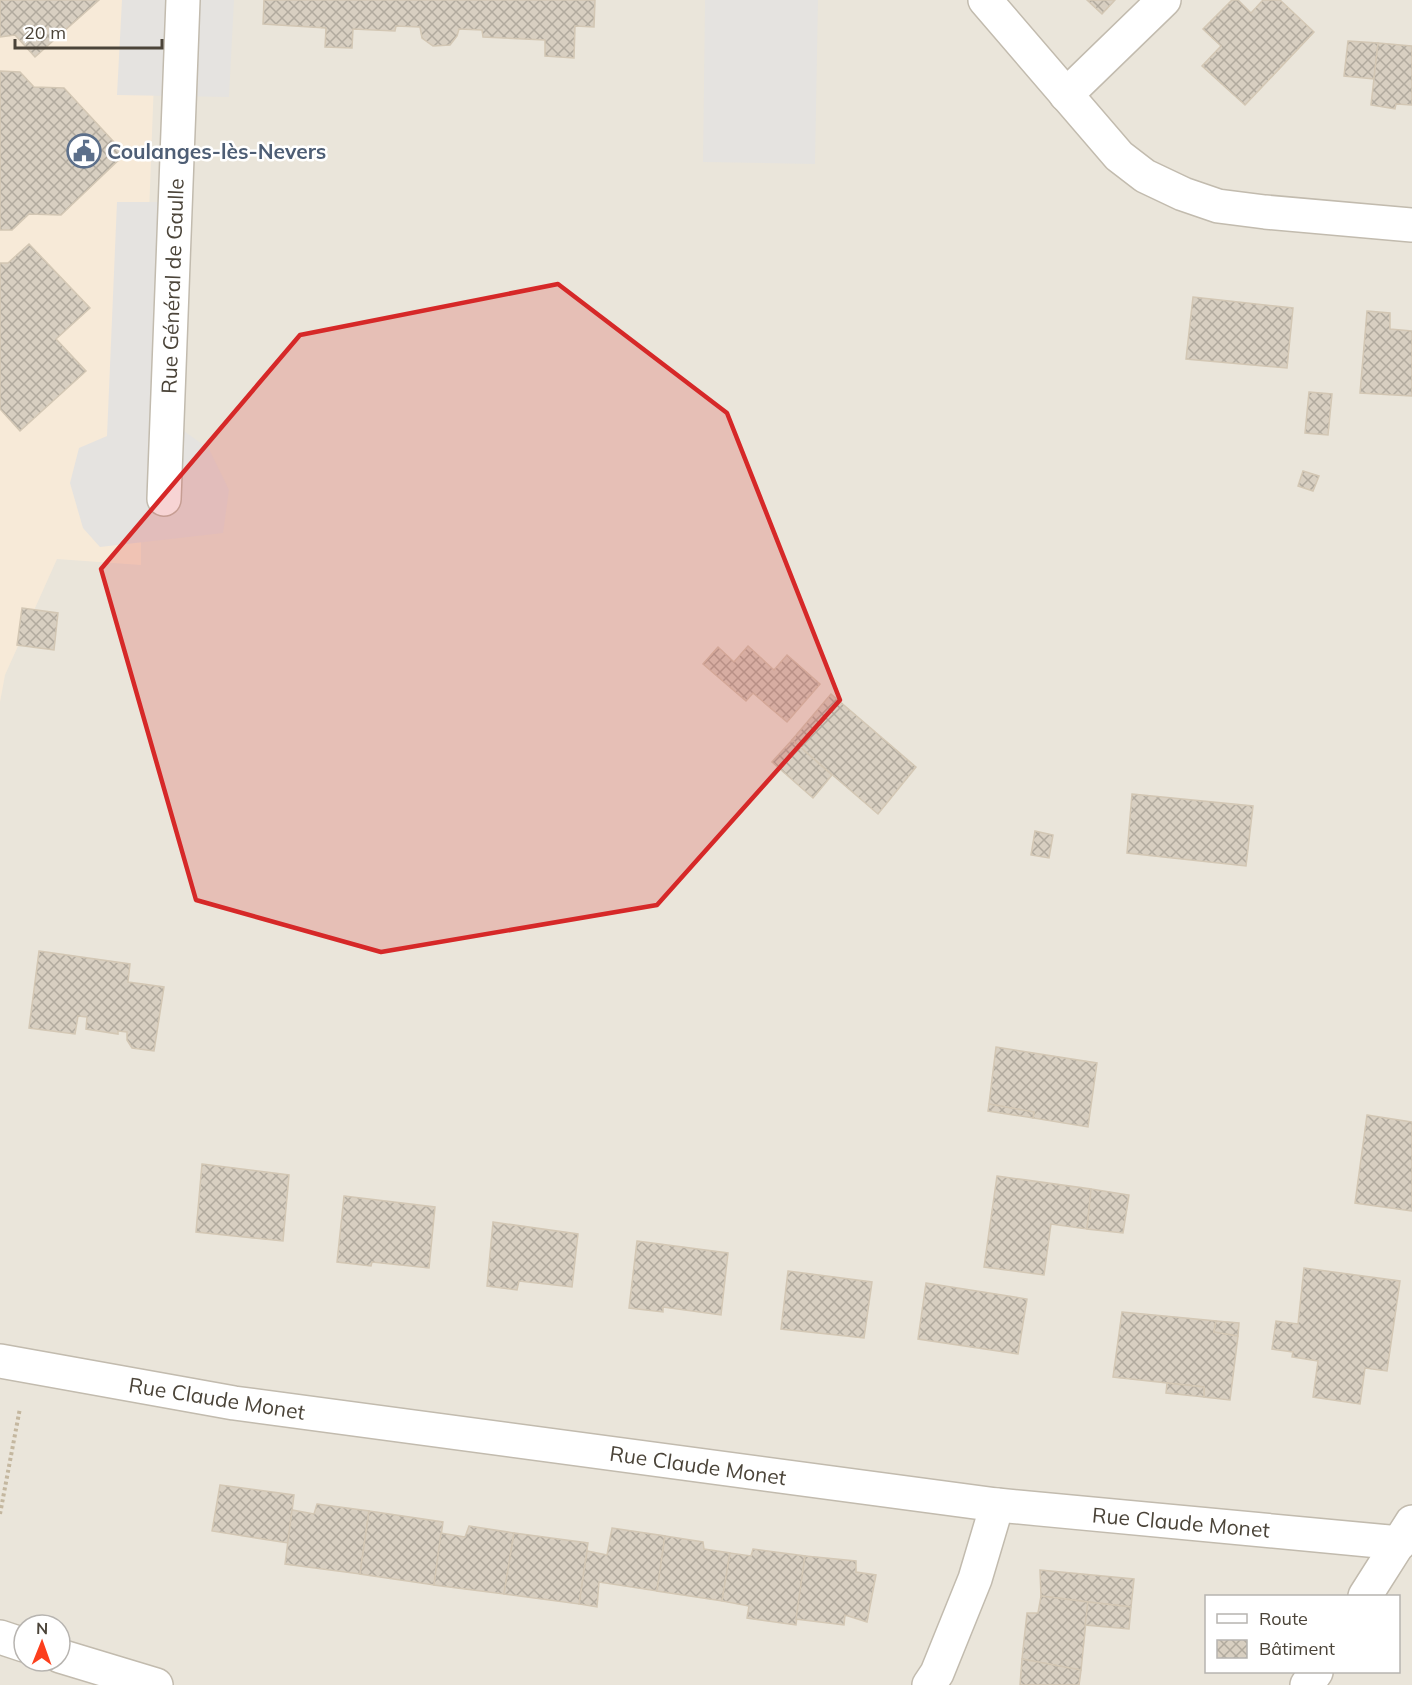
<svg xmlns="http://www.w3.org/2000/svg" width="1412" height="1685" font-family="Mulish,sans-serif">
<style>
.residential{fill:#eae5da;fill-rule:evenodd}
.commercial{fill:#f7ead8}
.parking{fill:#e5e3e0}
.building{fill:url(#building-cross-hatch);stroke:#d3c7b4;stroke-width:1.5}
.lines{fill:none;stroke-linecap:round;stroke-linejoin:round}
.minor-casing{stroke:#c2bbae;stroke-width:36}
.path{stroke:#c4b79f;stroke-width:4;stroke-dasharray:3 3;stroke-linecap:butt}
.minor{stroke:#fff;stroke-width:33}
.marked{fill:#d62828;fill-opacity:0.2;stroke:#d62828;stroke-width:4.5;stroke-linejoin:round}
.labels{text-anchor:middle;dominant-baseline:central;stroke-width:5;stroke-linejoin:round;paint-order:stroke}
.service-label{font-size:21px;font-weight:bold;fill:#4e5e75;stroke:#fff;text-anchor:start}
.street-label{font-size:21px;fill:#4b4439;stroke:#fff}
</style>
<defs>
<pattern id="building-cross-hatch" width="8" height="8" patternUnits="userSpaceOnUse" patternTransform="scale(1.5)"><rect width="8" height="8" fill="#d8cfc1"/><path d="M0 0l8 8M0 8l8-8" fill="none" stroke="#b1aa9e"/></pattern>
</defs>
<rect width="100%" height="100%" fill="#f6f3ec"/>
<path class="residential" d="M 0,0 L 1412,0 L 1412,1685 L 0,1685 ZM 1206,1596 L 1398,1596 L 1398,1672 L 1206,1672 ZM 24,1625 L 60,1625 L 60,1661 L 24,1661 Z"/>
<path class="commercial" d="M 0,0 L 157,0 L 141,427 L 141,565 L 57,559 L 5,675 L 0,702 Z"/>
<g class="parking">
<path d="M 122,0 L 234,0 L 229,97 L 117,95 Z"/>
<path d="M 705,0 L 818,0 L 815,164 L 703,162 Z"/>
<path d="M 117,202 L 175,202 L 167,419 L 209,449 L 229,490 L 223,533 L 100,547 L 83,528 L 70,483 L 79,448 L 107,436 Z"/>
</g>
<g class="building">
<path d="M 0,0 L 99,0 L 35,57 L 15,35 L 0,37 Z"/>
<path d="M 264,0 L 595,0 L 594,27 L 575,26 L 574,58 L 545,56 L 545,40 L 483,37 L 482,30 L 459,29 L 457,36 L 450,45 L 433,46 L 422,38 L 420,27 L 396,26 L 395,31 L 353,29 L 352,48 L 325,47 L 326,28 L 263,24 Z"/>
<path d="M 1087,0 L 1115,0 L 1102,14 Z"/>
<path d="M 1232,0 L 1238,0 L 1251,13 L 1263,0 L 1280,0 L 1314,32 L 1245,105 L 1202,66 L 1221,46 L 1203,29 Z"/>
<path d="M 1348,41 L 1378,43 L 1374,79 L 1344,76 Z"/>
<path d="M 1378,43 L 1412,46 L 1412,105 L 1396,104 L 1395,109 L 1371,105 Z"/>
<path d="M 0,71 L 20,72 L 34,87 L 64,88 L 125,154 L 61,215 L 29,214 L 12,230 L 0,230 Z"/>
<path d="M 29,244 L 90,308 L 56,339 L 86,371 L 20,431 L 0,409 L 0,263 L 8,263 Z"/>
<path d="M 1193,297 L 1293,308 L 1287,368 L 1186,359 Z"/>
<path d="M 1367,311 L 1390,313 L 1390,329 L 1412,331 L 1412,396 L 1360,393 Z"/>
<path d="M 1309,392 L 1332,394 L 1328,435 L 1305,433 Z"/>
<path d="M 1303,471 L 1319,476 L 1313,491 L 1298,486 Z"/>
<path d="M 22,608 L 58,613 L 54,650 L 17,645 Z"/>
<path d="M 748,646 L 774,670 L 787,655 L 820,684 L 787,722 L 753,693 L 746,701 L 703,664 L 718,647 L 734,662 Z"/>
<path d="M 831,694 L 916,767 L 878,814 L 792,740 Z"/>
<path d="M 792,740 L 832,775 L 813,798 L 772,762 Z"/>
<path d="M 1132,794 L 1253,806 L 1246,866 L 1127,853 Z"/>
<path d="M 1035,831 L 1053,835 L 1049,858 L 1031,855 Z"/>
<path d="M 39,951 L 130,964 L 128,982 L 164,987 L 154,1051 L 132,1048 L 127,1040 L 127,1032 L 118,1031 L 118,1034 L 86,1029 L 87,1017 L 78,1016 L 75,1034 L 29,1028 Z"/>
<path d="M 996,1047 L 1097,1063 L 1088,1127 L 1033,1118 L 1034,1112 L 989,1104 Z"/>
<path d="M 989,1104 L 1034,1112 L 1033,1118 L 988,1111 Z"/>
<path d="M 1367,1115 L 1412,1122 L 1412,1211 L 1355,1203 Z"/>
<path d="M 202,1164 L 289,1175 L 283,1241 L 196,1232 Z"/>
<path d="M 997,1176 L 1091,1189 L 1087,1229 L 1051,1224 L 1044,1275 L 984,1267 Z"/>
<path d="M 1091,1189 L 1129,1195 L 1123,1233 L 1087,1229 Z"/>
<path d="M 344,1196 L 435,1207 L 429,1268 L 372,1262 L 371,1266 L 337,1262 Z"/>
<path d="M 493,1222 L 578,1234 L 572,1287 L 519,1281 L 517,1290 L 487,1286 Z"/>
<path d="M 637,1241 L 728,1253 L 721,1315 L 663,1307 L 663,1312 L 629,1308 Z"/>
<path d="M 1304,1268 L 1400,1281 L 1387,1371 L 1365,1368 L 1360,1404 L 1313,1397 L 1318,1361 L 1292,1357 L 1293,1352 L 1272,1349 L 1276,1321 L 1298,1324 Z"/>
<path d="M 788,1271 L 872,1282 L 864,1338 L 781,1329 Z"/>
<path d="M 926,1283 L 1027,1299 L 1018,1354 L 918,1339 Z"/>
<path d="M 1122,1312 L 1216,1321 L 1214,1332 L 1238,1336 L 1230,1400 L 1204,1397 L 1204,1387 L 1113,1377 Z"/>
<path d="M 1216,1321 L 1239,1323 L 1238,1336 L 1214,1332 Z"/>
<path d="M 1167,1383 L 1204,1387 L 1204,1397 L 1166,1393 Z"/>
<path d="M 220,1485 L 294,1495 L 288,1543 L 212,1531 Z"/>
<path d="M 317,1504 L 369,1511 L 360,1574 L 285,1564 L 292,1510 L 314,1514 Z"/>
<path d="M 369,1511 L 443,1522 L 434,1585 L 360,1574 Z"/>
<path d="M 469,1526 L 514,1533 L 504,1594 L 434,1585 L 441,1533 L 465,1537 Z"/>
<path d="M 612,1528 L 665,1536 L 657,1591 L 599,1582 L 597,1607 L 579,1604 L 587,1551 L 607,1555 Z"/>
<path d="M 514,1533 L 588,1543 L 579,1604 L 504,1594 Z"/>
<path d="M 665,1536 L 703,1542 L 704,1549 L 730,1553 L 722,1601 L 657,1591 Z"/>
<path d="M 753,1549 L 805,1556 L 796,1625 L 747,1618 L 749,1606 L 722,1601 L 730,1553 L 751,1556 Z"/>
<path d="M 805,1556 L 856,1561 L 856,1572 L 876,1575 L 867,1622 L 845,1615 L 844,1625 L 796,1619 Z"/>
<path d="M 1040,1570 L 1134,1579 L 1131,1607 L 1041,1596 Z"/>
<path d="M 1041,1596 L 1088,1602 L 1081,1670 L 1022,1659 L 1027,1613 L 1038,1613 Z"/>
<path d="M 1088,1602 L 1131,1607 L 1129,1629 L 1085,1625 Z"/>
<path d="M 1022,1659 L 1081,1670 L 1079,1685 L 1020,1685 Z"/>
</g>
<g class="lines">
<defs>
<g id="minor">
<path d="M 985,0 L 1119,156 L 1145,176 L 1183,194 L 1218,206 L 1265,212 L 1412,225"/>
<path d="M 1066,95 L 1164,0"/>
<path d="M 164,499 L 183,0"/>
<path d="M 0,1361 L 234,1403 L 997,1505 L 1400,1543"/>
<path d="M 1365,1596 L 1412,1522"/>
<path d="M 0,1637 L 24,1645"/>
<path d="M 60,1656 L 156,1685"/>
<path d="M 929,1685 L 937,1673 L 975,1579 L 997,1505"/>
<path d="M 1307,1685 L 1316,1672"/>
</g>
</defs>
<use href="#minor" class="minor-casing"/>
<path class="path" d="M 0,1514 L 20,1408"/>
<use href="#minor" class="minor"/>
</g>
<path class="marked" d="M 558,284 L 727,413 L 840,700 L 657,905 L 381,952 L 196,900 L 101,569 L 300,335 Z"/>
<defs>
<symbol id="civic-ring" viewBox="-11 -11 22 22"><circle r="9.5" fill="#fff" stroke="#5c6f8a" stroke-width="1.5"/><path d="M-.6-6.5H3V-4.5H.6V-3L4-1V1h2V6H-6V1h2V-1L-.6-3ZM-1.2 2.5V6h2.4V2.5Z" fill="#5c6f8a"/></symbol>
</defs>
<g fill-rule="evenodd">
<use href="#civic-ring" x="65" y="132" width="38" height="38"/>
</g>
<g class="labels">
<g class="service-label">
<text x="107" y="151">Coulanges-lès-Nevers</text>
</g>
<g class="street-label">
<text transform="translate(172 286) rotate(-88)">Rue Général de Gaulle</text>
<text transform="translate(217 1398) rotate(9)">Rue Claude Monet</text>
<text transform="translate(698 1465) rotate(8)">Rue Claude Monet</text>
<text transform="translate(1181 1522) rotate(5)">Rue Claude Monet</text>
</g>
</g>
<rect x="1205" y="1595" width="195" height="78" fill="#ffffff" stroke="#b7b4b0" stroke-width="1.5"/>
<rect x="1217" y="1614" width="30" height="9" fill="#ffffff" stroke="#b7b4b0" stroke-width="1.5"/>
<text x="1259" y="1625" font-size="18" fill="#4b4439">Route</text>
<rect x="1217" y="1640" width="30" height="18" fill="url(#building-cross-hatch)" stroke="#b7b4b0" stroke-width="1.5"/>
<text x="1259" y="1655" font-size="18" fill="#4b4439">Bâtiment</text>
<g transform="translate(42 1643) rotate(1)"><circle r="28" fill="#ffffff" stroke="#b7b4b0" stroke-width="1.5"/>
<path d="M0-4.5L10 22L0 15L-10 22Z" fill="#fc3f1d"/>
<text y="-9" font-size="16" font-weight="bold" text-anchor="middle" fill="#4b4439">N</text>
</g>
<path d="M15 39v9h147v-9" fill="none" stroke="#4b4439" stroke-width="3"/>
<text x="24" y="39" font-size="18" fill="#4b4439" stroke="#ffffff" stroke-width="4.5" paint-order="stroke">20 m</text>
</svg>
